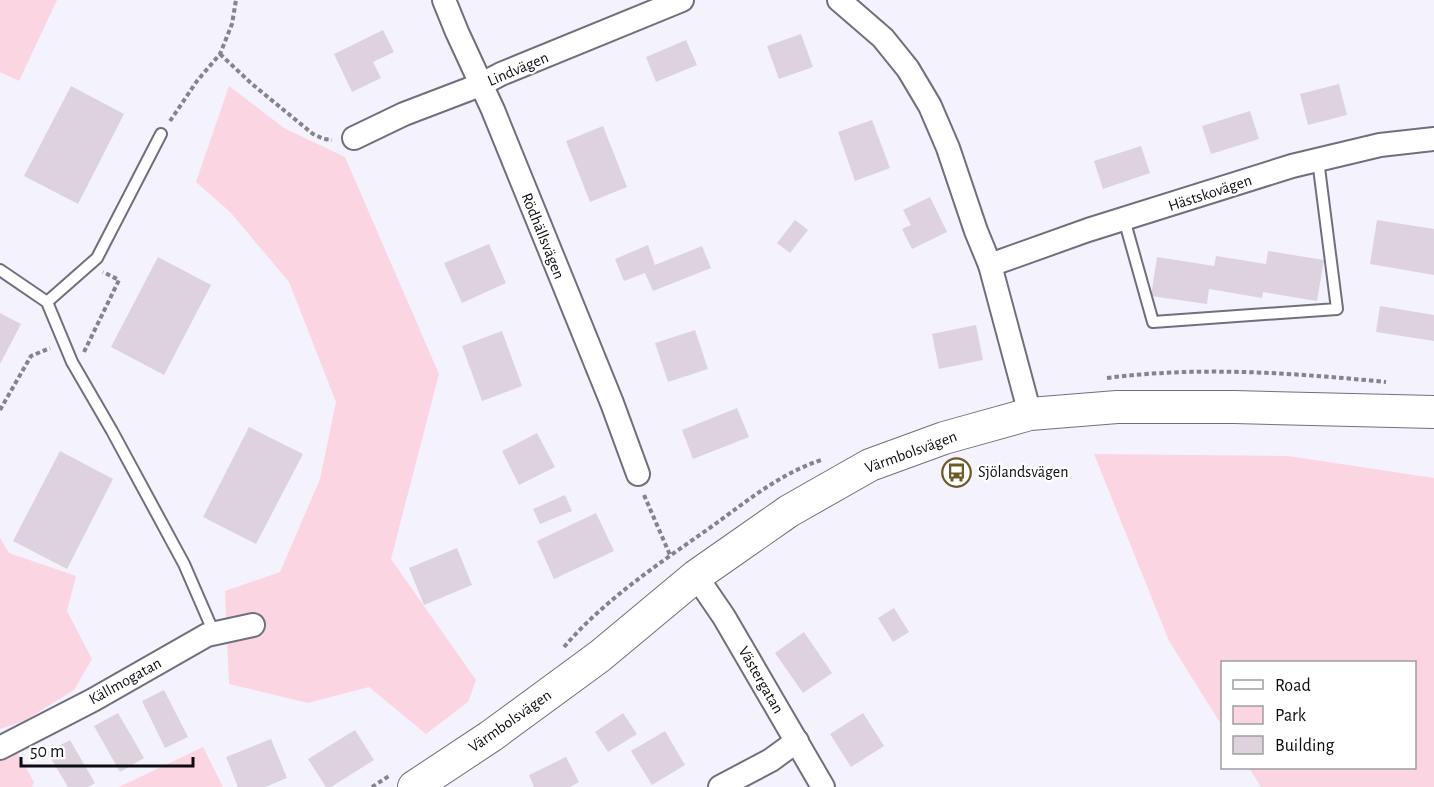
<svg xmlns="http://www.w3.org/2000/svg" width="1434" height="787" font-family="'Alegreya Sans',sans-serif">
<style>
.green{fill:#fcd5e2}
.building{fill:#ded2df}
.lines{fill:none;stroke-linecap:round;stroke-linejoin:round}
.lane-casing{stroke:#706f7d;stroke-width:14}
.street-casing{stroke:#706f7d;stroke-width:26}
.secondary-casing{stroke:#706f7d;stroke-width:34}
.path{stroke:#84848b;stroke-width:4;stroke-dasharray:4.5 3;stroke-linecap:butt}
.lane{stroke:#fff;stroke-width:10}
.street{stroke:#fff;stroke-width:22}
.secondary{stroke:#fff;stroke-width:32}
.labels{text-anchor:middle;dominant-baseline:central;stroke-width:4.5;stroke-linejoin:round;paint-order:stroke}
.street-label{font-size:16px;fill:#0c0c11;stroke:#fff}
.poi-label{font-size:16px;fill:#0c0c11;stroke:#fff;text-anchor:start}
</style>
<rect width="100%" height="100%" fill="#f4f3fd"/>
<g class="green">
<path d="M 0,0 L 57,0 L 19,81 L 0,72 Z"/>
<path d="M 229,86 L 284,128 L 345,157 L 439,374 L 391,559 L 476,680 L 468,702 L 426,734 L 369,687 L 308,703 L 229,684 L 225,591 L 280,572 L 320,479 L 336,402 L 289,282 L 230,212 L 196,182 Z"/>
<path d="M 1094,454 L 1288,456 L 1434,478 L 1434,787 L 1261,787 L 1249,768 L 1414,768 L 1414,662 L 1222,662 L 1222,726 L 1169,641 Z"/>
<path d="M 0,538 L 9,553 L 76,576 L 67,611 L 92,659 L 74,690 L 24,721 L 0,729 Z"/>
<path d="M 203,747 L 223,787 L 119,787 Z"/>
<path d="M 16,750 L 34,782 L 32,787 L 0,787 L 0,758 Z"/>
</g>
<g class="building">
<path d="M 383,30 L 394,52 L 373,62 L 381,78 L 352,92 L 334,54 Z"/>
<path d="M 801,34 L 813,67 L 779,79 L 767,46 Z"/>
<path d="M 686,40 L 697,65 L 656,82 L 646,57 Z"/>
<path d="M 1339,84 L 1347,115 L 1308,125 L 1300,94 Z"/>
<path d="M 71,86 L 124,114 L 78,204 L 24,176 Z"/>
<path d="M 1250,111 L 1259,139 L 1211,154 L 1202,126 Z"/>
<path d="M 872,120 L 890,168 L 855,181 L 838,132 Z"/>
<path d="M 603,126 L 627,187 L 590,202 L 566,141 Z"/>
<path d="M 1141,146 L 1150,173 L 1103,189 L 1094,161 Z"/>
<path d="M 930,197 L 947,232 L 912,249 L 902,229 L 911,225 L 903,210 Z"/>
<path d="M 795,220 L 808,230 L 790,253 L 777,243 Z"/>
<path d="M 1377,220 L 1434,229 L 1434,275 L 1370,264 Z"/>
<path d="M 489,244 L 506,283 L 462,303 L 444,263 Z"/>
<path d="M 648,245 L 655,265 L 702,246 L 711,268 L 653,291 L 645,273 L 624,281 L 615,259 Z"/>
<path d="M 1268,251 L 1324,260 L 1317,301 L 1263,292 L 1262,298 L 1209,289 L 1207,304 L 1151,296 L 1157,257 L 1214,266 L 1216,256 L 1266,264 Z"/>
<path d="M 158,257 L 211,285 L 164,375 L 111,347 Z"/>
<path d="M 1380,306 L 1434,315 L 1434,341 L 1376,332 Z"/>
<path d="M 0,313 L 21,324 L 0,364 Z"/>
<path d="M 976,325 L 983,360 L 939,369 L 932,334 Z"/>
<path d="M 695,330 L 708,369 L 668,382 L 655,343 Z"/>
<path d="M 502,331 L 522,386 L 482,401 L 462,346 Z"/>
<path d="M 737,408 L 749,437 L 693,459 L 682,430 Z"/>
<path d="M 249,427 L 303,454 L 256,544 L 203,517 Z"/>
<path d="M 537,433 L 555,467 L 519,485 L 502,451 Z"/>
<path d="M 60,451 L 113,479 L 67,569 L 13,541 Z"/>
<path d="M 565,495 L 572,511 L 540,524 L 533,509 Z"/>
<path d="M 596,513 L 614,551 L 554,579 L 537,541 Z"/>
<path d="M 457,548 L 472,585 L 424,605 L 409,568 Z"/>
<path d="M 894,608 L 909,632 L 893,642 L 878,618 Z"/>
<path d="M 804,632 L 832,673 L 803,693 L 775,653 Z"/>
<path d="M 164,690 L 188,737 L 165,748 L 142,701 Z"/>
<path d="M 118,713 L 144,758 L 120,772 L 94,726 Z"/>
<path d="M 623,713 L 637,734 L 608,752 L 595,732 Z"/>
<path d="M 863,713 L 884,746 L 851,767 L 830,734 Z"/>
<path d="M 355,730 L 374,760 L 331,787 L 326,787 L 308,759 Z"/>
<path d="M 665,731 L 685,765 L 652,785 L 631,751 Z"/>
<path d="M 271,739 L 287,778 L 265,787 L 238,787 L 226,757 Z"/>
<path d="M 70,740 L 95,783 L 88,787 L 68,787 L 47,752 Z"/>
<path d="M 566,757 L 579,782 L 570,787 L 534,787 L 529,775 Z"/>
</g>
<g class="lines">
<defs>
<g id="lane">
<path d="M 1124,219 L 1153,322 L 1337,309 L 1318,160"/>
<path d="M 0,270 L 47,302 L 72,362 L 112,431 L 184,564 L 214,633"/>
<path d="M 47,302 L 97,258 L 161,134"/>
</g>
<g id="street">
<path d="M 444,0 L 457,32 L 493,110 L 612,403 L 638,474"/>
<path d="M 839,0 L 883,38 L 908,69 L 930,106 L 948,148 L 976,231 L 990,265 L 1030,414"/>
<path d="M 354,138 L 404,114 L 480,85 L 501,74 L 682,0"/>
<path d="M 990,265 L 1088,230 L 1292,166 L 1380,145 L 1434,139"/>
<path d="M 696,576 L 724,617 L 823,787"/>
<path d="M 0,748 L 93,700 L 207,635 L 253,625"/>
<path d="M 720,787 L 771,760 L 797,741"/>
</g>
<path id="secondary" d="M 414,787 L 491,736 L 600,656 L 696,576 L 789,511 L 870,465 L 944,438 L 1030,414 L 1117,407 L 1234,407 L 1434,412"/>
</defs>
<use href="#lane" class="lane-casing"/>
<use href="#street" class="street-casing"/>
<use href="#secondary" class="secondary-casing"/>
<g class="path">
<path d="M 220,54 L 252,84 L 313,134 L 324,139 L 332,140"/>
<path d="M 170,121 L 197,81 L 220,54 L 232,24 L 236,0"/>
<path d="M 84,352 L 119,280 L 103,272"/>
<path d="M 1107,378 C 1200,366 1293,373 1386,382"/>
<path d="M 0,410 L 31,356 L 50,348"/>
<path d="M 644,495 L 670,555"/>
<path d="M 564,647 C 605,599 660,563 711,527 C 746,502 779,474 821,460"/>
<path d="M 372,787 L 389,776"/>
</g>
<use href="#lane" class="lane"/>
<use href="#street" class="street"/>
<use href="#secondary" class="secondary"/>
</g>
<defs>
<symbol id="bus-ring" viewBox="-11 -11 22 22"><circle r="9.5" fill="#fff" stroke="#6b5b29" stroke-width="1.5"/><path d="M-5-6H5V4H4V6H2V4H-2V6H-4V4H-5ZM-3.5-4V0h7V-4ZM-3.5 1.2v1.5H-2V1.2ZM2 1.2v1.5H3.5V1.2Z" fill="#6b5b29"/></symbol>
</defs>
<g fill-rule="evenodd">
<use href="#bus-ring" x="940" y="456" width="33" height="33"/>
</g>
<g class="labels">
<g class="street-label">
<text transform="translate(518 69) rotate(-23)">Lindvägen</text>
<text transform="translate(1210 193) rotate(-18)">Hästskovägen</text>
<text transform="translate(543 236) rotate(68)">Rödhällsvägen</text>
<text transform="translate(911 452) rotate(-20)">Värmbolsvägen</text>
<text transform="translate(761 680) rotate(60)">Västergatan</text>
<text transform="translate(125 681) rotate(-29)">Källmogatan</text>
<text transform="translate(510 721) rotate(-35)">Värmbolsvägen</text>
</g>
<g class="poi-label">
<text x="978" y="472">Sjölandsvägen</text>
</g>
</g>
<rect x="1221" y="661" width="195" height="108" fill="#ffffff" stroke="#9e9ea0" stroke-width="1.5"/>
<rect x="1233" y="680" width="30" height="9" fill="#ffffff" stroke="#9e9ea0" stroke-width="1.5"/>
<text x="1275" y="691" font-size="18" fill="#0c0c11">Road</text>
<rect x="1233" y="706" width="30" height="18" fill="#fcd5e2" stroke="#9e9ea0" stroke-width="1.5"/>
<text x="1275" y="721" font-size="18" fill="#0c0c11">Park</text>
<rect x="1233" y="736" width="30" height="18" fill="#ded2df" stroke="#9e9ea0" stroke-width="1.5"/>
<text x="1275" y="751" font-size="18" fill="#0c0c11">Building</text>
<path d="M21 757v9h172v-9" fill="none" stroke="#0c0c11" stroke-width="3"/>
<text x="30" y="757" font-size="18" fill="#0c0c11" stroke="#ffffff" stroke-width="4.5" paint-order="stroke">50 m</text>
</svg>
